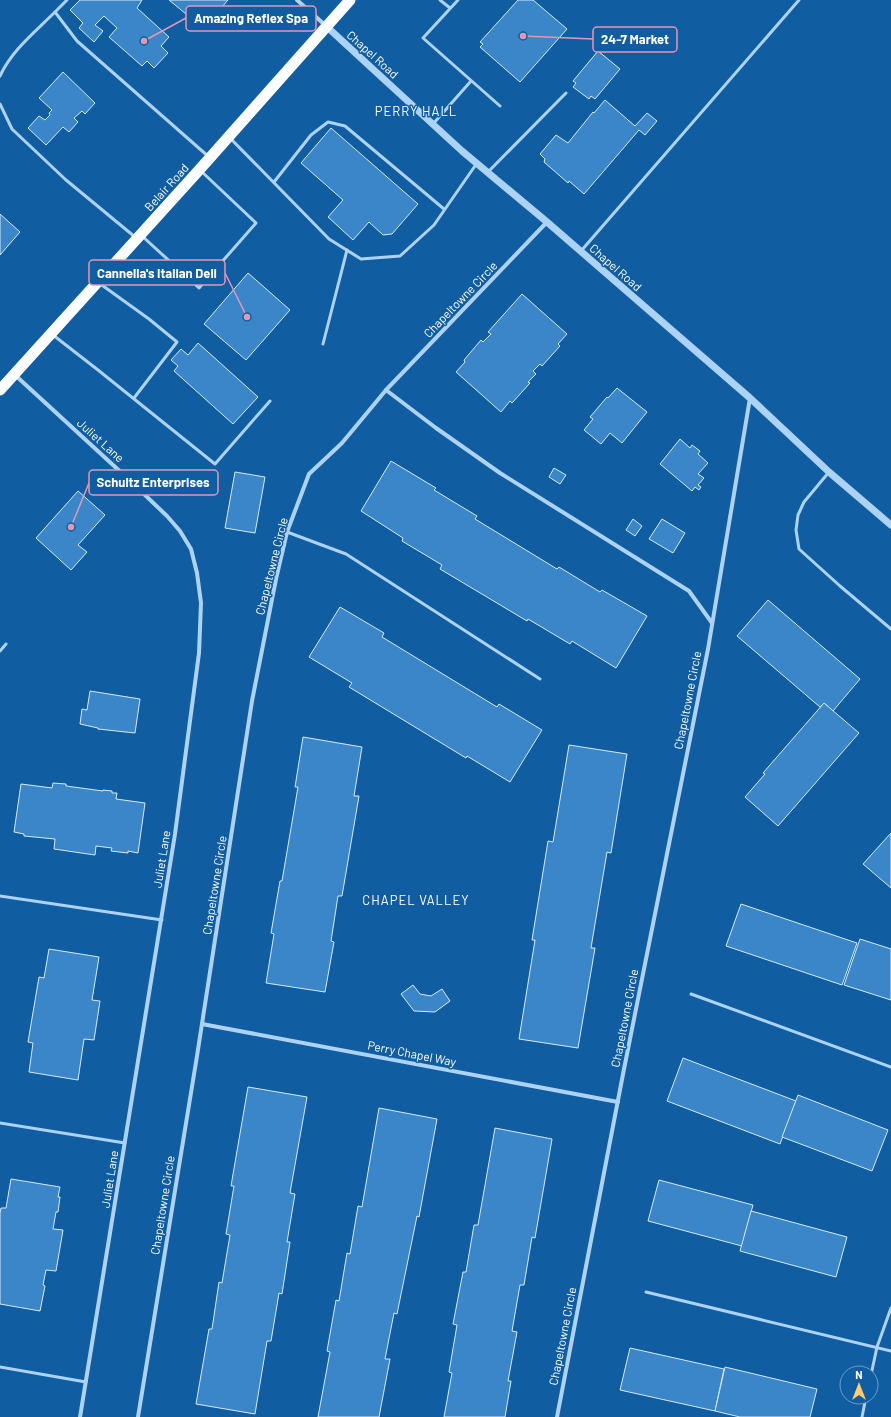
<svg xmlns="http://www.w3.org/2000/svg" width="891" height="1417" font-family="Barlow,sans-serif">
<style>
.building{fill:#3a86c8;stroke:#d5ebfe}
.lines{fill:none;stroke-linecap:round;stroke-linejoin:round}
.service{stroke:#acd3f5;stroke-width:3}
.minor{stroke:#acd3f5;stroke-width:4}
.tertiary{stroke:#acd3f5;stroke-width:7}
.trunk{stroke:#fcfeff;stroke-width:11}
.labels{text-anchor:middle;dominant-baseline:central;stroke-width:3;stroke-linejoin:round;paint-order:stroke}
.street-label{font-size:12px;fill:#fff;stroke:#115da2}
.neighbourhood-label{font-size:13px;letter-spacing:1px;fill:#fff;stroke:#115da2}
.leader{fill:none;stroke:#e497b5;stroke-width:1.5}
.callout-dot{fill:#e497b5;stroke:#115da2;stroke-width:1.5}
.callout{fill:#115da2;stroke:#e497b5;stroke-width:1.5}
.callout-label{font-size:13px;text-anchor:middle;font-weight:bold;fill:#fff}
</style>
<rect width="100%" height="100%" fill="#115da2"/>
<g class="building">
<path d="M 80,0 L 142,0 L 137,8 L 169,37 L 161,46 L 168,53 L 154,68 L 147,61 L 142,66 L 109,37 L 117,28 L 104,16 L 95,25 L 103,31 L 94,42 L 79,28 L 83,23 L 70,10 Z"/>
<path d="M 169,0 L 228,0 L 222,7 L 227,11 L 219,20 L 214,16 L 203,28 Z"/>
<path d="M 518,0 L 533,0 L 567,29 L 520,82 L 480,47 L 483,44 L 480,42 Z"/>
<path d="M 598,51 L 620,69 L 595,99 L 591,96 L 589,99 L 573,87 L 576,83 L 573,81 Z"/>
<path d="M 63,72 L 95,103 L 85,114 L 82,111 L 74,118 L 78,122 L 69,132 L 63,127 L 46,145 L 28,128 L 39,116 L 45,120 L 50,115 L 49,113 L 52,110 L 39,98 Z"/>
<path d="M 605,100 L 635,126 L 647,113 L 657,121 L 645,135 L 639,130 L 584,194 L 569,181 L 568,183 L 544,162 L 545,159 L 540,154 L 556,135 L 568,143 L 593,112 L 594,113 Z"/>
<path d="M 331,128 L 418,204 L 392,234 L 383,235 L 369,222 L 353,240 L 328,217 L 343,200 L 301,163 Z"/>
<path d="M 0,214 L 20,232 L 0,255 Z"/>
<path d="M 248,273 L 290,310 L 246,360 L 204,324 Z"/>
<path d="M 522,294 L 567,334 L 558,344 L 560,346 L 542,366 L 540,364 L 533,371 L 536,374 L 528,382 L 530,383 L 512,403 L 510,401 L 501,412 L 456,372 L 465,362 L 464,360 L 481,340 L 483,342 L 491,334 L 488,332 Z"/>
<path d="M 198,343 L 258,397 L 233,424 L 174,371 L 178,366 L 171,360 L 181,349 L 188,355 Z"/>
<path d="M 617,388 L 647,412 L 622,443 L 610,433 L 601,444 L 584,430 L 593,419 L 590,417 L 607,397 L 608,398 Z"/>
<path d="M 680,439 L 690,448 L 692,445 L 700,451 L 698,454 L 708,463 L 698,474 L 704,478 L 698,485 L 701,487 L 699,490 L 695,487 L 692,491 L 660,464 Z"/>
<path d="M 391,461 L 436,488 L 434,490 L 477,516 L 475,519 L 557,569 L 559,567 L 600,592 L 602,590 L 647,616 L 616,668 L 572,641 L 570,644 L 528,619 L 527,621 L 440,569 L 442,565 L 402,541 L 403,538 L 361,511 Z"/>
<path d="M 554,468 L 566,475 L 560,484 L 549,477 Z"/>
<path d="M 235,472 L 265,477 L 255,533 L 225,528 Z"/>
<path d="M 78,491 L 105,515 L 78,545 L 87,552 L 71,570 L 36,538 Z"/>
<path d="M 633,519 L 642,526 L 635,536 L 626,530 Z"/>
<path d="M 662,519 L 685,533 L 673,553 L 649,539 Z"/>
<path d="M 768,600 L 860,679 L 833,711 L 824,703 L 820,707 L 737,636 Z"/>
<path d="M 340,607 L 384,633 L 382,637 L 497,707 L 499,704 L 542,730 L 510,782 L 467,756 L 466,758 L 349,687 L 352,683 L 309,657 Z"/>
<path d="M 90,691 L 140,699 L 135,733 L 98,729 L 98,728 L 80,724 L 82,709 L 87,710 Z"/>
<path d="M 824,703 L 859,733 L 778,826 L 745,797 L 765,774 L 763,773 Z"/>
<path d="M 303,737 L 362,747 L 354,796 L 359,796 L 342,896 L 338,896 L 331,941 L 334,942 L 325,992 L 266,983 L 274,934 L 271,933 L 280,881 L 282,881 L 298,787 L 295,787 Z"/>
<path d="M 569,745 L 627,754 L 611,853 L 607,852 L 591,948 L 595,948 L 578,1048 L 519,1039 L 535,940 L 532,940 L 548,841 L 553,842 Z"/>
<path d="M 53,783 L 66,784 L 66,786 L 103,791 L 103,790 L 112,791 L 112,793 L 117,793 L 116,799 L 145,803 L 138,853 L 128,851 L 128,853 L 111,851 L 112,848 L 96,846 L 95,855 L 54,849 L 55,839 L 24,836 L 24,834 L 14,832 L 21,784 L 52,788 Z"/>
<path d="M 891,833 L 891,888 L 863,864 Z"/>
<path d="M 741,904 L 857,943 L 842,985 L 726,946 Z"/>
<path d="M 860,939 L 891,949 L 891,1000 L 844,985 Z"/>
<path d="M 49,949 L 99,957 L 92,1000 L 100,1001 L 94,1040 L 84,1039 L 78,1080 L 29,1072 L 33,1043 L 28,1042 L 39,977 L 44,978 Z"/>
<path d="M 413,985 L 420,994 L 431,996 L 442,989 L 450,1001 L 435,1012 L 414,1011 L 401,994 Z"/>
<path d="M 683,1058 L 796,1101 L 780,1144 L 667,1101 Z"/>
<path d="M 248,1087 L 307,1097 L 290,1193 L 295,1194 L 287,1242 L 290,1242 L 282,1294 L 279,1293 L 271,1341 L 267,1341 L 255,1414 L 196,1404 L 209,1329 L 212,1329 L 219,1282 L 222,1283 L 230,1235 L 226,1234 L 234,1186 L 231,1186 Z"/>
<path d="M 798,1095 L 888,1130 L 872,1171 L 782,1137 Z"/>
<path d="M 379,1108 L 437,1119 L 419,1217 L 417,1216 L 397,1314 L 394,1313 L 385,1359 L 390,1359 L 379,1417 L 318,1417 L 330,1352 L 327,1351 L 336,1300 L 339,1301 L 347,1253 L 350,1254 L 358,1206 L 362,1207 Z"/>
<path d="M 495,1128 L 552,1139 L 535,1238 L 532,1237 L 524,1285 L 520,1285 L 512,1331 L 517,1332 L 508,1381 L 511,1381 L 505,1417 L 444,1417 L 452,1373 L 449,1372 L 457,1325 L 453,1324 L 463,1272 L 466,1272 L 474,1225 L 478,1225 Z"/>
<path d="M 11,1179 L 60,1187 L 58,1197 L 60,1197 L 58,1212 L 56,1212 L 53,1229 L 63,1230 L 56,1271 L 46,1270 L 43,1285 L 45,1286 L 40,1311 L 0,1304 L 0,1213 L 1,1208 L 6,1208 Z"/>
<path d="M 659,1180 L 753,1205 L 742,1246 L 648,1221 Z"/>
<path d="M 751,1211 L 847,1237 L 836,1277 L 740,1251 Z"/>
<path d="M 630,1348 L 724,1369 L 715,1411 L 620,1390 Z"/>
<path d="M 725,1367 L 817,1389 L 810,1417 L 740,1417 L 715,1411 Z"/>
</g>
<g class="lines">
<g class="service">
<path d="M 67,0 L 55,12 L 77,41 L 209,157"/>
<path d="M 440,0 L 450,8"/>
<path d="M 458,0 L 423,38 L 500,106"/>
<path d="M 0,76 C 12,50 35,32 55,12"/>
<path d="M 0,104 L 12,129 L 66,180 L 135,237"/>
<path d="M 433,124 L 471,81"/>
<path d="M 231,139 L 329,239 L 361,259 L 400,256 L 434,225 L 477,163"/>
<path d="M 488,172 L 566,93"/>
<path d="M 274,182 L 311,135 L 328,122 L 345,126 L 444,209"/>
<path d="M 142,236 L 199,288 L 256,223 L 201,171"/>
<path d="M 581,251 L 799,0"/>
<path d="M 99,283 L 149,319 L 177,342 L 134,398"/>
<path d="M 53,335 L 98,370 L 215,464 L 270,401"/>
<path d="M 323,344 L 347,250"/>
<path d="M 829,472 L 804,502 L 798,515 L 796,530 L 799,549 L 840,586 L 891,629"/>
<path d="M 287,532 L 346,554 L 540,679"/>
<path d="M 0,651 L 6,644"/>
<path d="M 0,896 L 162,920"/>
<path d="M 691,994 L 891,1067"/>
<path d="M 0,1123 L 125,1143"/>
<path d="M 646,1292 L 891,1351"/>
<path d="M 0,1367 L 86,1382"/>
<path d="M 871,1375 L 877,1347 L 891,1308"/>
<path d="M 862,1417 L 866,1397"/>
</g>
<g class="minor">
<path d="M 297,0 L 325,25"/>
<path d="M 15,375 L 125,476 L 167,516 L 180,531 L 191,549 L 197,573 L 201,603 L 199,653 L 175,834 L 80,1417"/>
<path d="M 386,390 L 436,428 L 500,473 L 689,591 L 712,623"/>
<path d="M 202,1024 L 618,1102"/>
<path d="M 138,1417 L 197,1056 L 252,701 L 276,579 L 287,532 L 309,474 L 342,443 L 386,390 L 547,222"/>
<path d="M 557,1417 L 624,1069 L 708,649 L 750,398"/>
</g>
<path class="tertiary" d="M 326,26 L 462,151 L 547,222 L 750,398 L 829,472 L 891,525"/>
<path class="trunk" d="M 0,390 L 200,169 L 350,0"/>
</g>
<g class="labels">
<g class="street-label">
<text transform="translate(373 54) rotate(42)">Chapel Road</text>
<text transform="translate(166 187) rotate(-48)">Belair Road</text>
<text transform="translate(616 267) rotate(41)">Chapel Road</text>
<text transform="translate(460 299) rotate(-46)">Chapeltowne Circle</text>
<text transform="translate(101 440) rotate(42)">Juliet Lane</text>
<text transform="translate(271 566) rotate(-76)">Chapeltowne Circle</text>
<text transform="translate(687 700) rotate(-79)">Chapeltowne Circle</text>
<text transform="translate(161 859) rotate(-81)">Juliet Lane</text>
<text transform="translate(214 885) rotate(-81)">Chapeltowne Circle</text>
<text transform="translate(624 1018) rotate(-79)">Chapeltowne Circle</text>
<text transform="translate(412 1053) rotate(11)">Perry Chapel Way</text>
<text transform="translate(109 1179) rotate(-81)">Juliet Lane</text>
<text transform="translate(162 1205) rotate(-81)">Chapeltowne Circle</text>
<text transform="translate(562 1336) rotate(-79)">Chapeltowne Circle</text>
</g>
<g class="neighbourhood-label">
<text x="416" y="111">PERRY HALL</text>
<text x="416" y="900">CHAPEL VALLEY</text>
</g>
</g>
<path class="leader" d="M144 41L186 18M523 36L593 39M247 317L225 273M71 527L89 483"/>
<g class="callout-dot">
<circle cx="144" cy="41" r="4"/>
<circle cx="523" cy="36" r="4"/>
<circle cx="247" cy="317" r="4"/>
<circle cx="71" cy="527" r="4"/>
</g>
<g class="callout">
<rect x="186" y="6" width="130" height="25" rx="4"/>
<rect x="593" y="27" width="84" height="25" rx="4"/>
<rect x="89" y="260" width="136" height="25" rx="4"/>
<rect x="89" y="470" width="129" height="25" rx="4"/>
</g>
<g class="callout-label">
<text x="251" y="23">Amazing Reflex Spa</text>
<text x="635" y="44">24-7 Market</text>
<text x="157" y="278">Cannella's Italian Deli</text>
<text x="153" y="487">Schultz Enterprises</text>
</g>
<g transform="translate(859 1385)"><circle r="19" fill="#115da2" stroke="#709ec7"/>
<path d="M0-3L7 15L0 10L-7 15Z" fill="#ffca70"/>
<text y="-6" font-size="11" font-weight="bold" text-anchor="middle" fill="#ffffff">N</text>
</g>
</svg>
